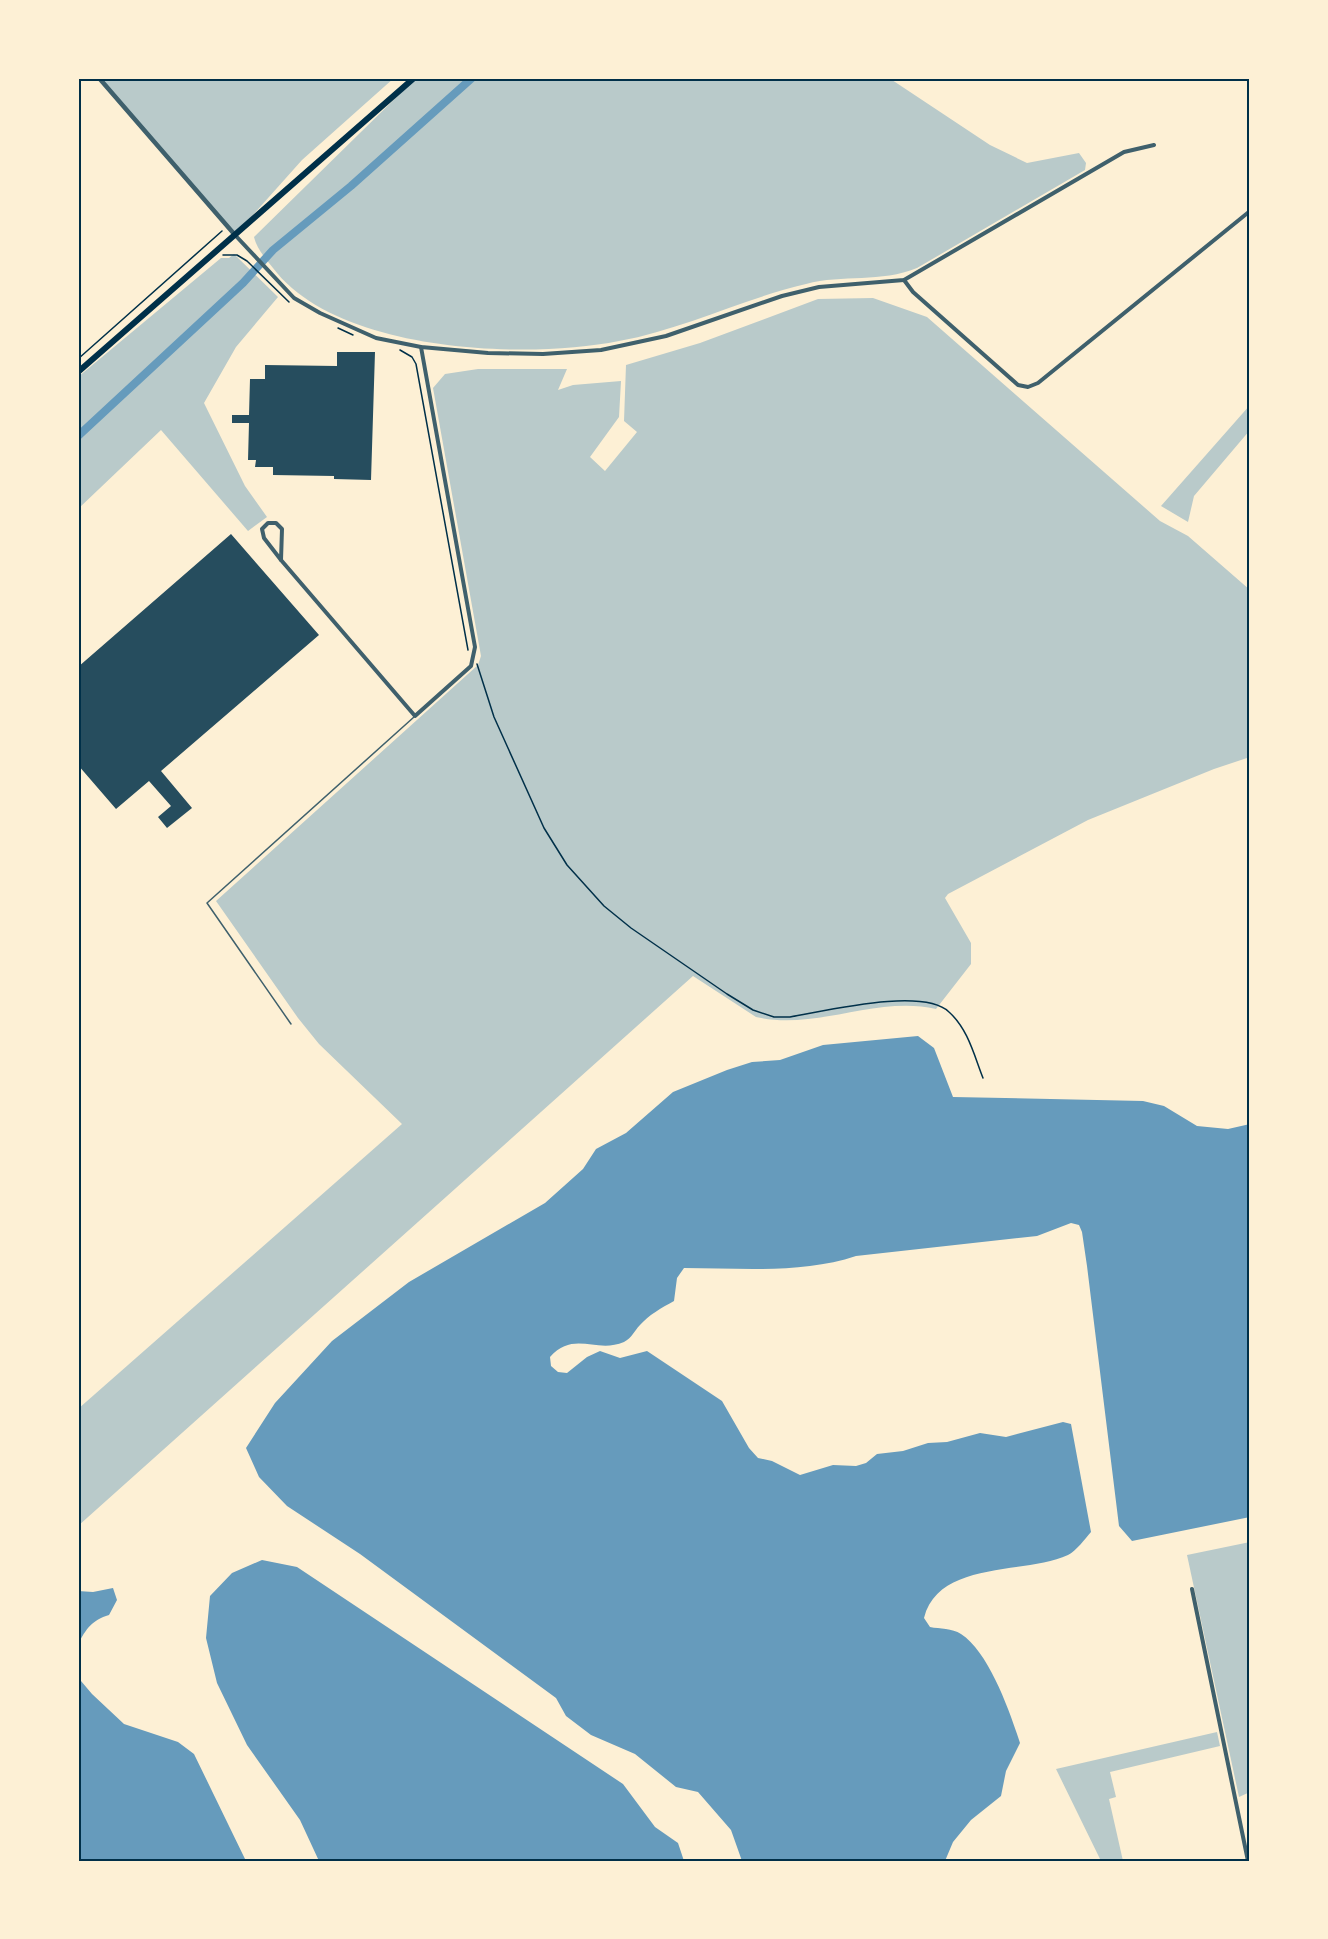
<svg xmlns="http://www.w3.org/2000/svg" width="1328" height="1939" font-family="'Exo 2',sans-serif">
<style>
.green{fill:#b9caca}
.water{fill:#669bbc}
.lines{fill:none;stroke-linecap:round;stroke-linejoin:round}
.canal{stroke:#669bbc;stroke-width:8}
.building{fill:#264d5e}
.path{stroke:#003049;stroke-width:1.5}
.service{stroke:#3f606c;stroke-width:1.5}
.minor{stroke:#3f606c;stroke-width:4}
.tertiary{stroke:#3f606c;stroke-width:4.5}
.primary{stroke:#003049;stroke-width:6}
.neatline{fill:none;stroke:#003049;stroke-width:2}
</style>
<rect width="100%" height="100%" fill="#fdf0d5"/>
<g class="green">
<path d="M 99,78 L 394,78 L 302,160 L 235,235 Z"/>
<path d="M 416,78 L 889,78 L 990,145 L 1027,163 L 1079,153 L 1086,163 L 1085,170 L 917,268 C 881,283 843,274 806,284 C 742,299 684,329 619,341 C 524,360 336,352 273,268 C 265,258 257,249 254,237 Z"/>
<path d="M 234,254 L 278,297 L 236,347 L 204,403 L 245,486 L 267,517 L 248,531 L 161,430 L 78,509 L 78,377 L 221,258 L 229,258 Z"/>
<path d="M 873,298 L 927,317 L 1160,521 L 1188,536 L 1250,590 L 1250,757 L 1214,769 L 1088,820 L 948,894 L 945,898 L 971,943 L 971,964 L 936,1009 C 877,995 816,1031 756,1017 L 693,976 L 78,1526 L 78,1409 L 402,1124 L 319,1044 L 298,1018 L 216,901 L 478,665 L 481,656 L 433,388 L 445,374 L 478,369 L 567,369 L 558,390 L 573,385 L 621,381 L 619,417 L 590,457 L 605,471 L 637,432 L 624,421 L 626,365 L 700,343 L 818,299 Z"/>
<path d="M 1250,405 L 1250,430 L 1194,496 L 1188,522 L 1161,506 Z"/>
<path d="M 1250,1542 L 1250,1792 L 1239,1797 L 1187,1555 Z"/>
<path d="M 1217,1732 L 1220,1746 L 1110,1772 L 1116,1797 L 1109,1799 L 1123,1861 L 1101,1861 L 1056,1769 Z"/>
</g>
<g class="water">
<path d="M 918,1036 L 934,1048 L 953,1097 L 1143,1101 L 1164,1106 L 1197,1126 L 1228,1129 L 1250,1124 L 1250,1517 L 1132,1541 L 1119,1526 L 1087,1266 L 1082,1232 L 1079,1225 L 1071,1223 L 1037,1236 L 856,1256 C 802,1274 740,1268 684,1268 L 677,1278 L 674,1301 C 661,1308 649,1315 640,1325 C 634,1331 632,1338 624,1342 C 596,1354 574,1330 550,1357 L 551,1366 L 558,1372 L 567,1373 L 587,1357 L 600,1351 L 620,1358 L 647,1351 L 722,1401 L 749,1448 L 758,1458 L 772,1461 L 800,1475 L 833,1465 L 856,1466 L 866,1463 L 877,1454 L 903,1451 L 928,1443 L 947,1442 L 980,1433 L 1006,1437 L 1063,1422 L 1071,1424 L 1091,1532 C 1085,1539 1076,1551 1068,1555 C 1024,1575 939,1560 924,1618 L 930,1627 C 940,1629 952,1628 961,1634 C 989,1652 1010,1712 1020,1743 L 1006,1771 L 1001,1796 L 971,1820 L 953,1842 L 945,1861 L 742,1861 L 731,1830 L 698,1792 L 676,1787 L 635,1754 L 591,1735 L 566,1716 L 556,1698 L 360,1554 L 287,1506 L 259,1477 L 246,1448 L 275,1403 L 332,1341 L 409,1282 L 545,1203 L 583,1169 L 596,1149 L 626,1133 L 673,1092 L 727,1070 L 752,1062 L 780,1060 L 823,1045 Z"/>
<path d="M 262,1560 L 297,1567 L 623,1784 L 655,1827 L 678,1843 L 684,1861 L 319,1861 L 300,1820 L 247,1745 L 217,1683 L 206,1638 L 210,1596 L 232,1573 Z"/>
<path d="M 113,1588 L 117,1600 L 109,1615 C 92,1620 86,1629 78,1644 L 78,1591 L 93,1592 Z"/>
<path d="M 78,1672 L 81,1681 L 92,1694 L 124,1724 L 178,1742 L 194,1754 L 246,1861 L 78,1861 Z"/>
</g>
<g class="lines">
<path class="canal" d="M 78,436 L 243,283 L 273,250 L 351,186 L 472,78"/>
</g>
<g class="building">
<path d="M 337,352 L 375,352 L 371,480 L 334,479 L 334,476 L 273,475 L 273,467 L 255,467 L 256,460 L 248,460 L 249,423 L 232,423 L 232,415 L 249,415 L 250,379 L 265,379 L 265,365 L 337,366 Z"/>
<path d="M 231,534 L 319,635 L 161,771 L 192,808 L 167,828 L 158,817 L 171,806 L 149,781 L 116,809 L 78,765 L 78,667 Z"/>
</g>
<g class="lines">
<g class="path">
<path d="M 223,255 L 237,255 L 247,261 L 289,302"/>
<path d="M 338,328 L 353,335"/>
<path d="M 400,350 L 412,357 L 416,364 L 468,650"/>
<path d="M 78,359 L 222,231"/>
<path d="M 477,664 L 494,717 L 544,828 L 567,865 L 604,906 L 631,928 L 727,994 L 753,1010 L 774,1017 L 790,1017 C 826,1011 923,987 949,1012 C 968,1029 974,1055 983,1078"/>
</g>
<path class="service" d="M 291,1024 L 207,903 L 414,717"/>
<g class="minor">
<path d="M 235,235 L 294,298 L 320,313 L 376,338 L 421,347 L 488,353 L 543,354 L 601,350 L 666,336 L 782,296 L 819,287 L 904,280 L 1124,152 L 1154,145"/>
<path d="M 904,280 L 913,292 L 1018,385 L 1028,387 L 1038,383 L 1250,211"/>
<path d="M 268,523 L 276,523 L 282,529 L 281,560 L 264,538 L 262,529 Z"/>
<path d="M 281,560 L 415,716 L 471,666 L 475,647 L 473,636 L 421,347"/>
<path d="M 1192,1589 L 1248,1861"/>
</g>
<path class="tertiary" d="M 99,78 L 235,235"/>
<path class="primary" d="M 78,372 L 414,78"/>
</g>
<rect width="1328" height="1939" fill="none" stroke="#fdf0d5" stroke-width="159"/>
<rect x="80" y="80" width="1168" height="1780" class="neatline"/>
</svg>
